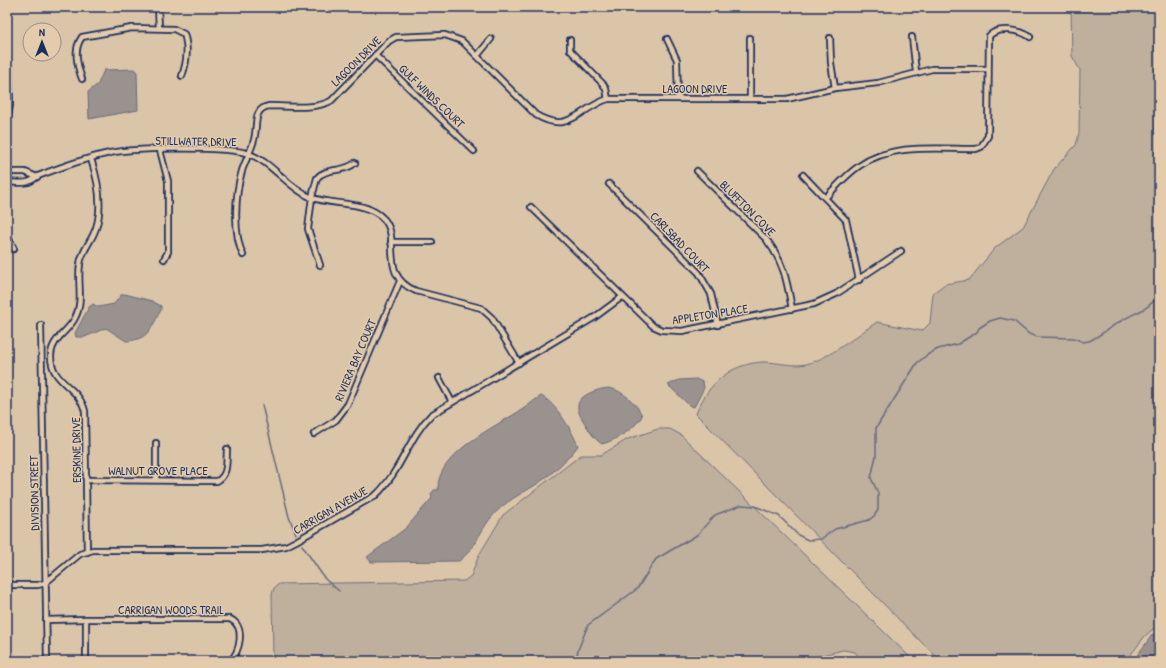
<svg xmlns="http://www.w3.org/2000/svg" width="1166" height="668" font-family="'Patrick Hand',sans-serif">
<style>
.green{fill:#bfaf9d;stroke:#6d6f7e}
.water{fill:#99928f;stroke:#676a7b}
.lines{fill:none;stroke-linecap:round;stroke-linejoin:round}
.stream{stroke:#676a7b;stroke-width:1.5}
.minor-casing{stroke:#1b2f5e;stroke-width:8}
.minor{stroke:#e3cbab;stroke-width:4.5}
.labels{text-anchor:middle;dominant-baseline:central;stroke-width:3;stroke-linejoin:round;paint-order:stroke}
.street-label{font-size:12px;fill:#1b2f5e;stroke:#e3cbab}
</style>
<rect width="100%" height="100%" fill="#dbc5a8"/>
<filter id="ink" filterUnits="userSpaceOnUse"><feTurbulence type="fractalNoise" baseFrequency=".025" numOctaves="2"/><feDisplacementMap in="SourceGraphic" scale="8" xChannelSelector="R" yChannelSelector="G"/><feConvolveMatrix kernelMatrix="1 2 1 2 8 2 1 2 1" color-interpolation-filters="sRGB"/></filter>
<g filter="url(#ink)">
<g class="green">
<path d="M 1071,7 L 1159,7 L 1159,624 L 1145,636 L 1126,661 L 940,661 L 696,414 C 707,384 731,363 764,362 C 777,362 794,367 806,364 C 830,358 856,336 877,322 L 922,331 L 930,323 L 933,293 L 945,284 L 969,280 L 995,248 L 1023,227 L 1054,169 L 1076,145 L 1079,133 L 1080,70 L 1072,56 Z"/>
<path d="M 658,429 L 670,429 L 681,435 L 914,661 L 862,661 L 855,652 L 843,650 L 798,661 L 271,661 L 273,656 L 272,594 L 274,588 L 279,584 L 464,581 L 471,576 L 479,555 L 503,515 L 581,455 L 601,455 L 628,439 Z"/>
</g>
<g class="water">
<path d="M 134,69 L 137,72 L 138,110 L 89,119 L 88,92 L 98,84 L 104,70 Z"/>
<path d="M 125,294 L 152,301 L 161,306 L 161,310 C 151,328 149,340 126,341 L 106,328 L 85,337 L 76,337 L 75,333 L 89,307 L 93,304 L 98,307 L 114,304 L 121,295 Z"/>
<path d="M 696,379 L 703,382 L 704,388 L 694,407 L 690,406 L 668,385 L 679,380 Z"/>
<path d="M 608,388 C 621,389 638,404 642,416 C 636,428 615,441 602,444 C 595,440 590,432 586,425 C 582,419 577,412 578,405 C 580,394 599,389 608,388 Z"/>
<path d="M 541,396 C 555,402 573,432 578,446 C 567,460 554,472 540,482 C 521,495 505,500 490,519 C 479,533 474,550 459,561 L 371,562 L 367,557 L 406,528 L 432,498 L 431,494 L 434,490 L 438,490 C 435,454 498,425 523,409 C 529,405 534,400 541,396 Z"/>
<path d="M 1159,632 L 1159,661 L 1133,661 L 1152,635 Z"/>
</g>
<g class="lines">
<g class="stream">
<path d="M 262,405 L 289,517 L 296,534"/>
<path d="M 302,545 L 325,579 L 339,591"/>
<path d="M 576,661 L 578,650 L 588,625 L 637,589 L 656,559 L 697,535 L 715,515 L 741,505 L 755,506 L 779,516 L 798,535 L 808,540 L 821,539 L 835,529 L 869,520 L 874,516 L 878,510 L 878,493 L 871,478 L 876,456 L 876,428 L 917,363 L 927,355 L 938,349 L 958,344 L 977,332 L 979,328 L 990,321 L 1000,318 L 1014,321 L 1029,334 L 1038,337 L 1074,338 L 1083,342 L 1089,341 C 1100,336 1110,327 1121,321 C 1137,311 1147,311 1159,295"/>
</g>
<defs>
<g id="minor">
<path d="M 158,7 L 159,28"/>
<path d="M 912,37 L 916,72"/>
<path d="M 830,38 L 831,63 L 835,88"/>
<path d="M 667,39 L 677,60 L 678,98"/>
<path d="M 570,40 L 570,50 L 603,84 L 606,89 L 608,99"/>
<path d="M 375,55 L 474,151"/>
<path d="M 477,56 L 491,39"/>
<path d="M 82,79 C 77,65 73,49 82,37 L 132,28 L 174,29 L 184,34 C 189,49 187,62 182,76"/>
<path d="M 750,99 L 750,38"/>
<path d="M 7,121 L 10,105 L 9,69"/>
<path d="M 160,150 L 168,181 L 168,252 L 164,259"/>
<path d="M 697,171 L 766,239 C 784,262 787,281 792,309"/>
<path d="M 7,172 L 25,172 L 37,177"/>
<path d="M 803,175 L 846,220 L 859,280"/>
<path d="M 7,182 C 13,182 22,184 28,182 C 32,181 35,178 38,176 C 61,167 87,158 110,153 C 134,148 227,146 249,154 C 272,162 287,187 310,197 C 330,205 356,201 375,212 C 409,231 373,273 416,291 L 481,308 L 492,318 L 519,363"/>
<path d="M 609,184 L 699,273 L 711,294 L 718,325"/>
<path d="M 825,198 C 836,187 846,175 859,166 C 892,143 937,149 976,149 L 981,147 L 988,136 L 989,36 C 998,26 1021,30 1030,37"/>
<path d="M 531,207 L 653,326 L 662,330 L 682,331 L 814,304 L 836,294 L 901,251"/>
<path d="M 7,235 L 14,249"/>
<path d="M 391,242 L 432,242"/>
<path d="M 243,255 C 233,234 235,194 242,171 C 245,161 251,151 254,140 C 258,126 252,109 269,106 C 289,106 313,110 331,101 L 389,41 L 396,37 L 445,35 L 462,41 L 536,115 C 570,135 579,108 608,99 L 787,99 L 835,88 L 878,83 L 932,69 L 988,69"/>
<path d="M 320,265 L 308,229 L 312,197 L 317,178 C 326,167 344,173 355,163"/>
<path d="M 41,325 L 47,661"/>
<path d="M 439,378 L 452,402"/>
<path d="M 314,434 L 336,420 L 348,404 L 400,281"/>
<path d="M 87,480 L 217,481 C 229,475 226,460 227,449"/>
<path d="M 156,480 L 156,443"/>
<path d="M 87,552 L 85,411 C 79,386 51,384 51,356 C 51,339 68,332 75,318 C 84,301 77,282 80,264 C 82,250 92,241 96,228 C 103,206 98,180 91,159"/>
<path d="M 7,585 L 38,585 L 45,583 L 80,554 L 93,550 L 262,550 L 286,546 L 296,541 L 376,495 C 402,470 408,438 431,415 L 595,317 L 622,297"/>
<path d="M 46,620 L 86,619"/>
<path d="M 86,661 L 86,619 L 230,619 C 246,626 240,652 230,661"/>
</g>
</defs>
<use href="#minor" class="minor-casing"/>
<use href="#minor" class="minor"/>
</g>
</g>
<g class="labels">
<g class="street-label">
<text transform="translate(356 61) rotate(-45)">LAGOON DRIVE</text>
<text x="695" y="88">LAGOON DRIVE</text>
<text transform="translate(432 96) rotate(44)">GULF WINDS COURT</text>
<text transform="translate(196 141) rotate(1)">STILLWATER DRIVE</text>
<text transform="translate(748 208) rotate(45)">BLUFFTON COVE</text>
<text transform="translate(680 242) rotate(46)">CARLSBAD COURT</text>
<text transform="translate(710 314) rotate(-9)">APPLETON PLACE</text>
<text transform="translate(355 360) rotate(-67)">RIVIERA BAY COURT</text>
<text transform="translate(76 450) rotate(-91)">ERSKINE DRIVE</text>
<text x="158" y="470">WALNUT GROVE PLACE</text>
<text transform="translate(34 493) rotate(-91)">DIVISION STREET</text>
<text transform="translate(330 510) rotate(-30)">CARRIGAN AVENUE</text>
<text x="171" y="609">CARRIGAN WOODS TRAIL</text>
</g>
</g>
<rect width="1166" height="668" fill="none" stroke="#e3cbab" stroke-width="24"/>
<rect x="12" y="12" width="1142" height="644" fill="none" stroke="#1b2f5e" stroke-width="1.5" filter="url(#ink)"/>
<g transform="translate(42 42)"><circle r="19" fill="#e3cbab" stroke="#938d8c"/>
<path d="M0-3L7 15L0 10L-7 15Z" fill="#1b2f5e"/>
<text y="-6" font-size="11" font-weight="bold" text-anchor="middle" fill="#1b2f5e">N</text>
</g>
</svg>
